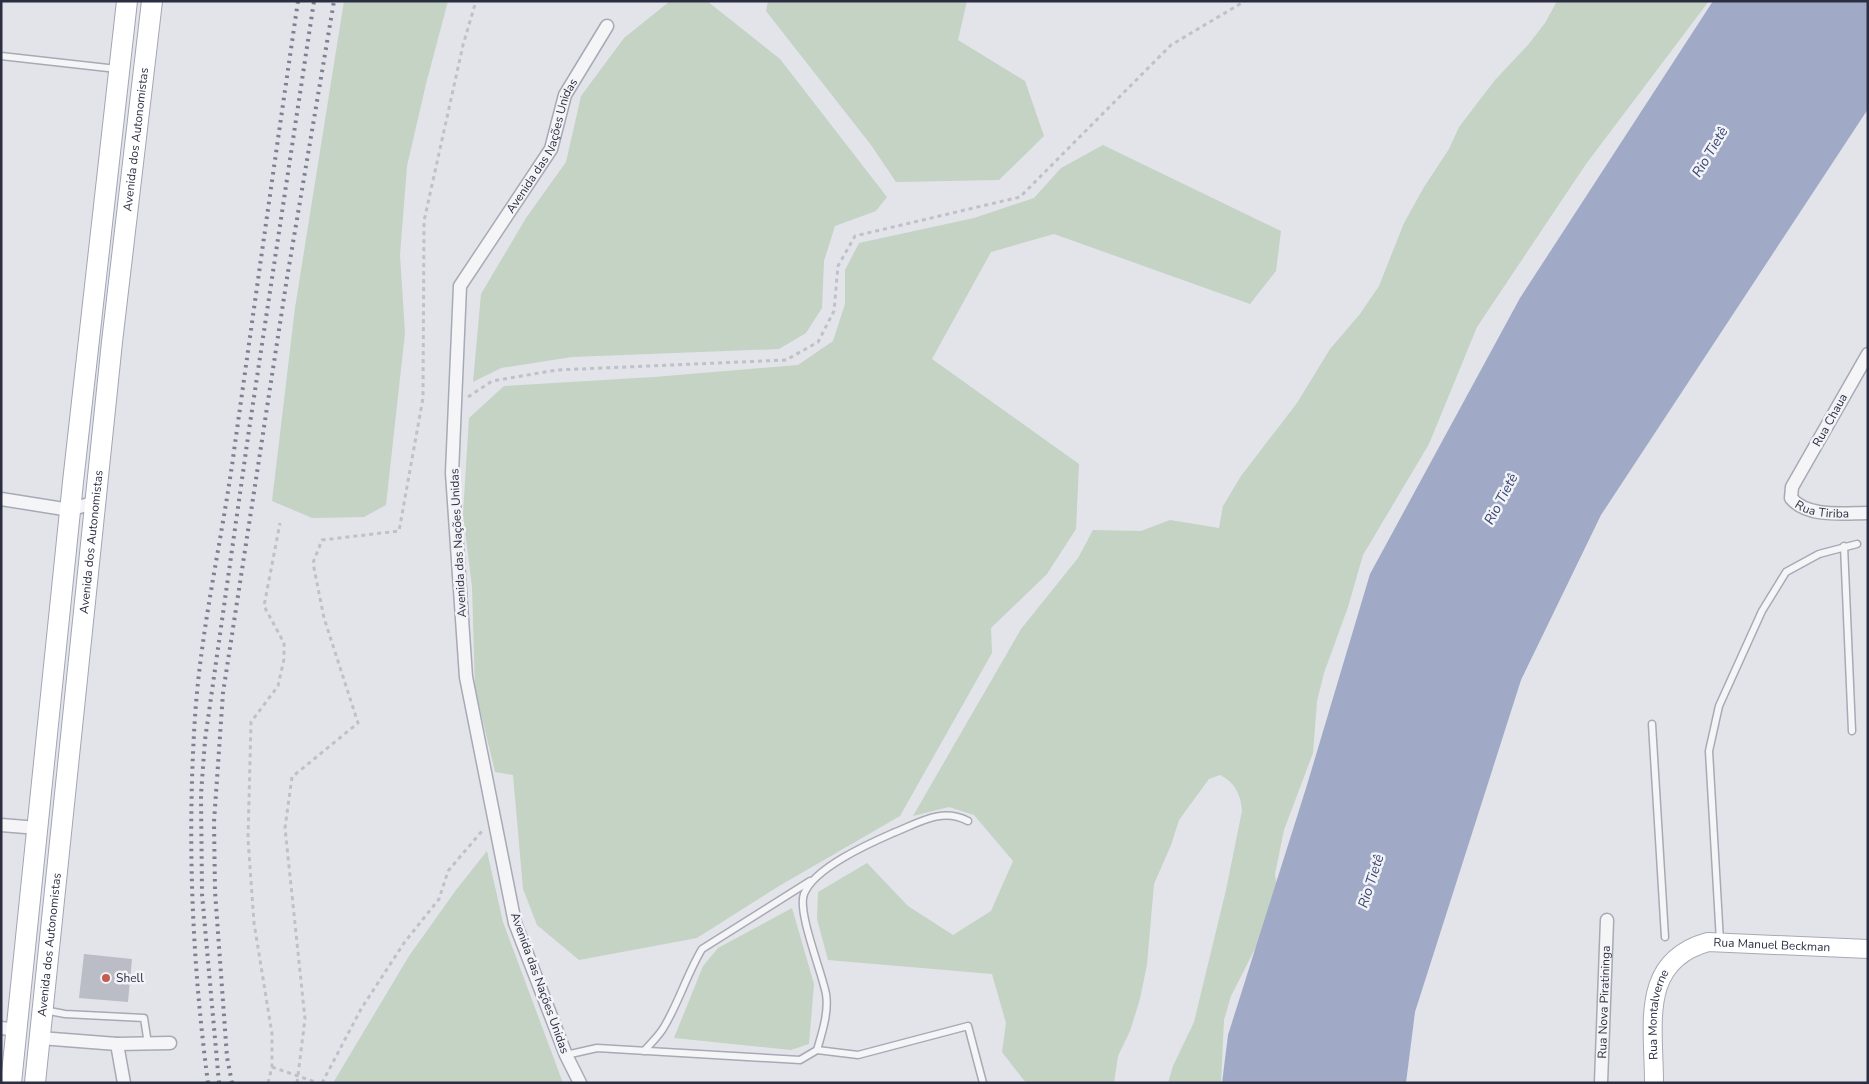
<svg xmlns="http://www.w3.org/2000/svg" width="1869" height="1084" font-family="'Nunito Sans',sans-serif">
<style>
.green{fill:#c4d3c4}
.water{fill:#a0aac7}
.building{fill:#babcc6}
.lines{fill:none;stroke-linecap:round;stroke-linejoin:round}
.service-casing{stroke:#a7aab4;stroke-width:9}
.minor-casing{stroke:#a7aab4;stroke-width:15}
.secondary-casing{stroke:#a7aab4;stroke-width:20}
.primary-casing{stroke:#a3a5b5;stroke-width:22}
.path{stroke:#c0c1c8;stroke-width:3;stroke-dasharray:4 4;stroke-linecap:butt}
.service{stroke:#f5f5f8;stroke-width:6}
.minor{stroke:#f5f5f8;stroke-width:12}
.secondary{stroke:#fff;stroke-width:18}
.primary{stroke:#fff;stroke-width:20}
.rail{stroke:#7d8092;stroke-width:4;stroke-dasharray:2.5 5;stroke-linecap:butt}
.poi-dot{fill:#c55b51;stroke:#f2f3f7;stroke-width:2}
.labels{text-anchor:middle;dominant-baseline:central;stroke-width:5;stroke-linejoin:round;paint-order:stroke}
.street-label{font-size:12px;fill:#2b2e41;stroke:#f2f3f7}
.poi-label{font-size:12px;fill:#2b2e41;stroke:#f2f3f7;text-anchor:start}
.water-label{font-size:14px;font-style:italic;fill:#384472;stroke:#f2f3f7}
</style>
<rect width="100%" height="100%" fill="#e2e4ea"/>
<g class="green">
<path d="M 344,1 L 448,1 L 426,84 L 407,166 L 400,255 L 405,333 L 386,505 L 364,517 L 312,518 L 272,501 L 295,308 Z"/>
<path d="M 670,1 L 707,1 L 780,59 L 887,197 L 876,211 L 835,226 L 824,261 L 822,308 L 806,333 L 779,349 L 572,357 L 501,368 L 473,382 L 481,294 L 526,218 L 566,162 L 581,96 L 624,38 Z"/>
<path d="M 768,1 L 967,1 L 958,40 L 1025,81 L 1044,136 L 999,180 L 896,182 L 871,145 L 766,11 Z"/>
<path d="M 1557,1 L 1709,1 L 1586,164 L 1477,327 L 1429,444 L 1363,555 L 1348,607 L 1324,673 L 1317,701 L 1313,753 L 1284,830 L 1275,874 L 1277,888 L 1260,939 L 1231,996 L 1224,1020 L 1221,1083 L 1168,1083 L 1173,1066 L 1194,1022 L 1226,890 L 1242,811 C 1241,795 1235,782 1220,775 L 1209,779 L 1179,820 L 1171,845 L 1154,884 L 1147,964 L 1140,999 L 1130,1031 L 1118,1056 L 1114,1083 L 1026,1083 L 1002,1052 L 1006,1023 L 992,974 L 828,960 L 817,919 L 818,892 L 867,863 L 908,906 L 953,935 L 991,911 L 1013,861 L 974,815 L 949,807 L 913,816 L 1021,629 L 1078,558 L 1093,530 L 1141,531 L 1170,520 L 1219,528 L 1223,506 L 1241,476 L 1297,403 L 1330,349 L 1360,314 L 1379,286 L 1404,223 L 1424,187 L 1449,149 L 1459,127 L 1495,80 L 1528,45 L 1545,23 Z"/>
<path d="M 1103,145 L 1281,231 L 1276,271 L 1250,304 L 1054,234 L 991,252 L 932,359 L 1079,464 L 1076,529 L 1047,574 L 991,628 L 992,653 L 900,816 L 779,886 L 697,938 L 579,960 L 537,925 L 523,889 L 513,775 L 495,772 L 475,688 L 472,587 L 463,514 L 469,418 L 504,386 L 654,377 L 798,365 L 833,341 L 845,304 L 845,270 L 859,243 L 974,218 L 1034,198 L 1061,168 Z"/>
<path d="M 487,851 L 503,922 L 563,1083 L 333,1083 L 409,956 L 456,890 Z"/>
<path d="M 792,908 L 814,984 L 809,1044 L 791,1050 L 674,1038 L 703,966 L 718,948 Z"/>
</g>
<path class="water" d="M 1713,1 L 1868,1 L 1868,109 L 1601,515 L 1521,680 L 1415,1012 L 1406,1083 L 1222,1083 L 1228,1035 L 1307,785 L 1370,574 L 1520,298 Z"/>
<path class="building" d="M 84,954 L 132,959 L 128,1002 L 79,998 Z"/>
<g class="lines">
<defs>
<g id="service">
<path d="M 1,56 L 117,69"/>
<path d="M 1844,546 L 1852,731"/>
<path d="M 1652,724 L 1665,937"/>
<path d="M 1720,941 L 1709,751 L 1719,706 L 1762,611 L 1786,572 L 1819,554 L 1857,544"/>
<path d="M 44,1010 L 65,1014 L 144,1018 L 148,1044"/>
<path d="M 817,1050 L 858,1055 L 968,1026 L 983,1083"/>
<path d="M 644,1051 C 650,1044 659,1036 664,1027 C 679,1002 687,974 702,949 L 810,881"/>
<path d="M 566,1055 L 597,1048 L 800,1060 L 817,1050 C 822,1033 829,1012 826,994 C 822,972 797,912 804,894 C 814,868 868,844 893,833 C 919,823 941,807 968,821"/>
</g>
<g id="minor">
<path id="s1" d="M 1868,354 L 1792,487 L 1791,498 C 1807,518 1844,513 1868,513"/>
<path d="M 1,499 L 70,510 L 95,502"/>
<path d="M 1,825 L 38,828"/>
<path d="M 1,1028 L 17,1030"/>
<path d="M 40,1038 L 117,1044 L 170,1043"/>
<path d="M 117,1044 L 124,1083"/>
<path id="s2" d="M 580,1083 L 566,1055 L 515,923 L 466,677 L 452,473 L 460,286 L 551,149 L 565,95 L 607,26"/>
<path id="s3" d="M 1601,1083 L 1607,920"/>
</g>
<g id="secondary">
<path id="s4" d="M 1654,1083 C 1654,1025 1639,961 1708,942 L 1868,949"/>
</g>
<g id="primary">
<path d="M 11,1083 L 73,482 L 127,1"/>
<path id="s5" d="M 35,1083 L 112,342 L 152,1"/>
</g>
</defs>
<use href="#service" class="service-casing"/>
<use href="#minor" class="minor-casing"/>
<use href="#secondary" class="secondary-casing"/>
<use href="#primary" class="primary-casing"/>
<g class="path">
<path d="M 468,397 L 492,381 L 557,370 L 786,360 L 818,342 L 834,311 L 838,266 L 855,236 L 1020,197 L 1171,45 L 1245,1"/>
<path d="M 272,1067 L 318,1083"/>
<path d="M 268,1083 L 272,1067 L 272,1034 L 254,923 L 248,839 L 251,722 L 278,686 L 284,659 L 284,643 L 264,606 L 280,523"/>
<path d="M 297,1083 L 305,1019 L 285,828 L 292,777 L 358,723 L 324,618 L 313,563 L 322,540 L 399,531 L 423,398 L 424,221 L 463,45 L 476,1"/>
<path d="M 322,1083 L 361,1009 L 404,943 L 439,899 L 448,871 L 482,831"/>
</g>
<use href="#service" class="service"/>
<use href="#minor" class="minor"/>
<use href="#secondary" class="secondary"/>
<use href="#primary" class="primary"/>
<g class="rail">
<path d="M 208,1083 C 192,961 187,839 195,717 C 201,627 222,540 234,451 C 255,301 276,151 298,1"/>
<path d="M 219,1083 L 202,894 L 201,794 L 205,740 L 249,430 L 314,1"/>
<path d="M 232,1083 L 227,1057 L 215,891 L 214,822 L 223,693 L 287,278 L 334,1"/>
</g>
</g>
<circle class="poi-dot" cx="106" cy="978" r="5"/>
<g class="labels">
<g class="street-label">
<text stroke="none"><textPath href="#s5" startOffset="949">Avenida dos Autonomistas</textPath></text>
<text stroke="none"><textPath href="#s2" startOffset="979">Avenida das Nações Unidas</textPath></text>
<text transform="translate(1830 420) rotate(-61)">Rua Chaua</text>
<text stroke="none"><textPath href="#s1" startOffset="199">Rua Tiriba</textPath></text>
<text stroke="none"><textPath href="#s5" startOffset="544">Avenida dos Autonomistas</textPath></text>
<text transform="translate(458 543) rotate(-93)">Avenida das Nações Unidas</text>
<text stroke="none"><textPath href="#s5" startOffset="139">Avenida dos Autonomistas</textPath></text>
<text stroke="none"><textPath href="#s4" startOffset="231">Rua Manuel Beckman</textPath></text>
<text transform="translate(540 983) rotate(70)">Avenida das Nações Unidas</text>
<text stroke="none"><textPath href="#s3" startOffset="81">Rua Nova Piratininga</textPath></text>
<text stroke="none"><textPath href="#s4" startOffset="69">Rua Montalverne</textPath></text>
</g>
<g class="poi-label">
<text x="116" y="978">Shell</text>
</g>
<g class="water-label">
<text transform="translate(1710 152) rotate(-59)">Rio Tietê</text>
<text transform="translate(1501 499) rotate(-62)">Rio Tietê</text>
<text transform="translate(1371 881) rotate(-72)">Rio Tietê</text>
</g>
</g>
<rect width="1869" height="1084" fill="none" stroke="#2b2e41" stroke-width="5"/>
</svg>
